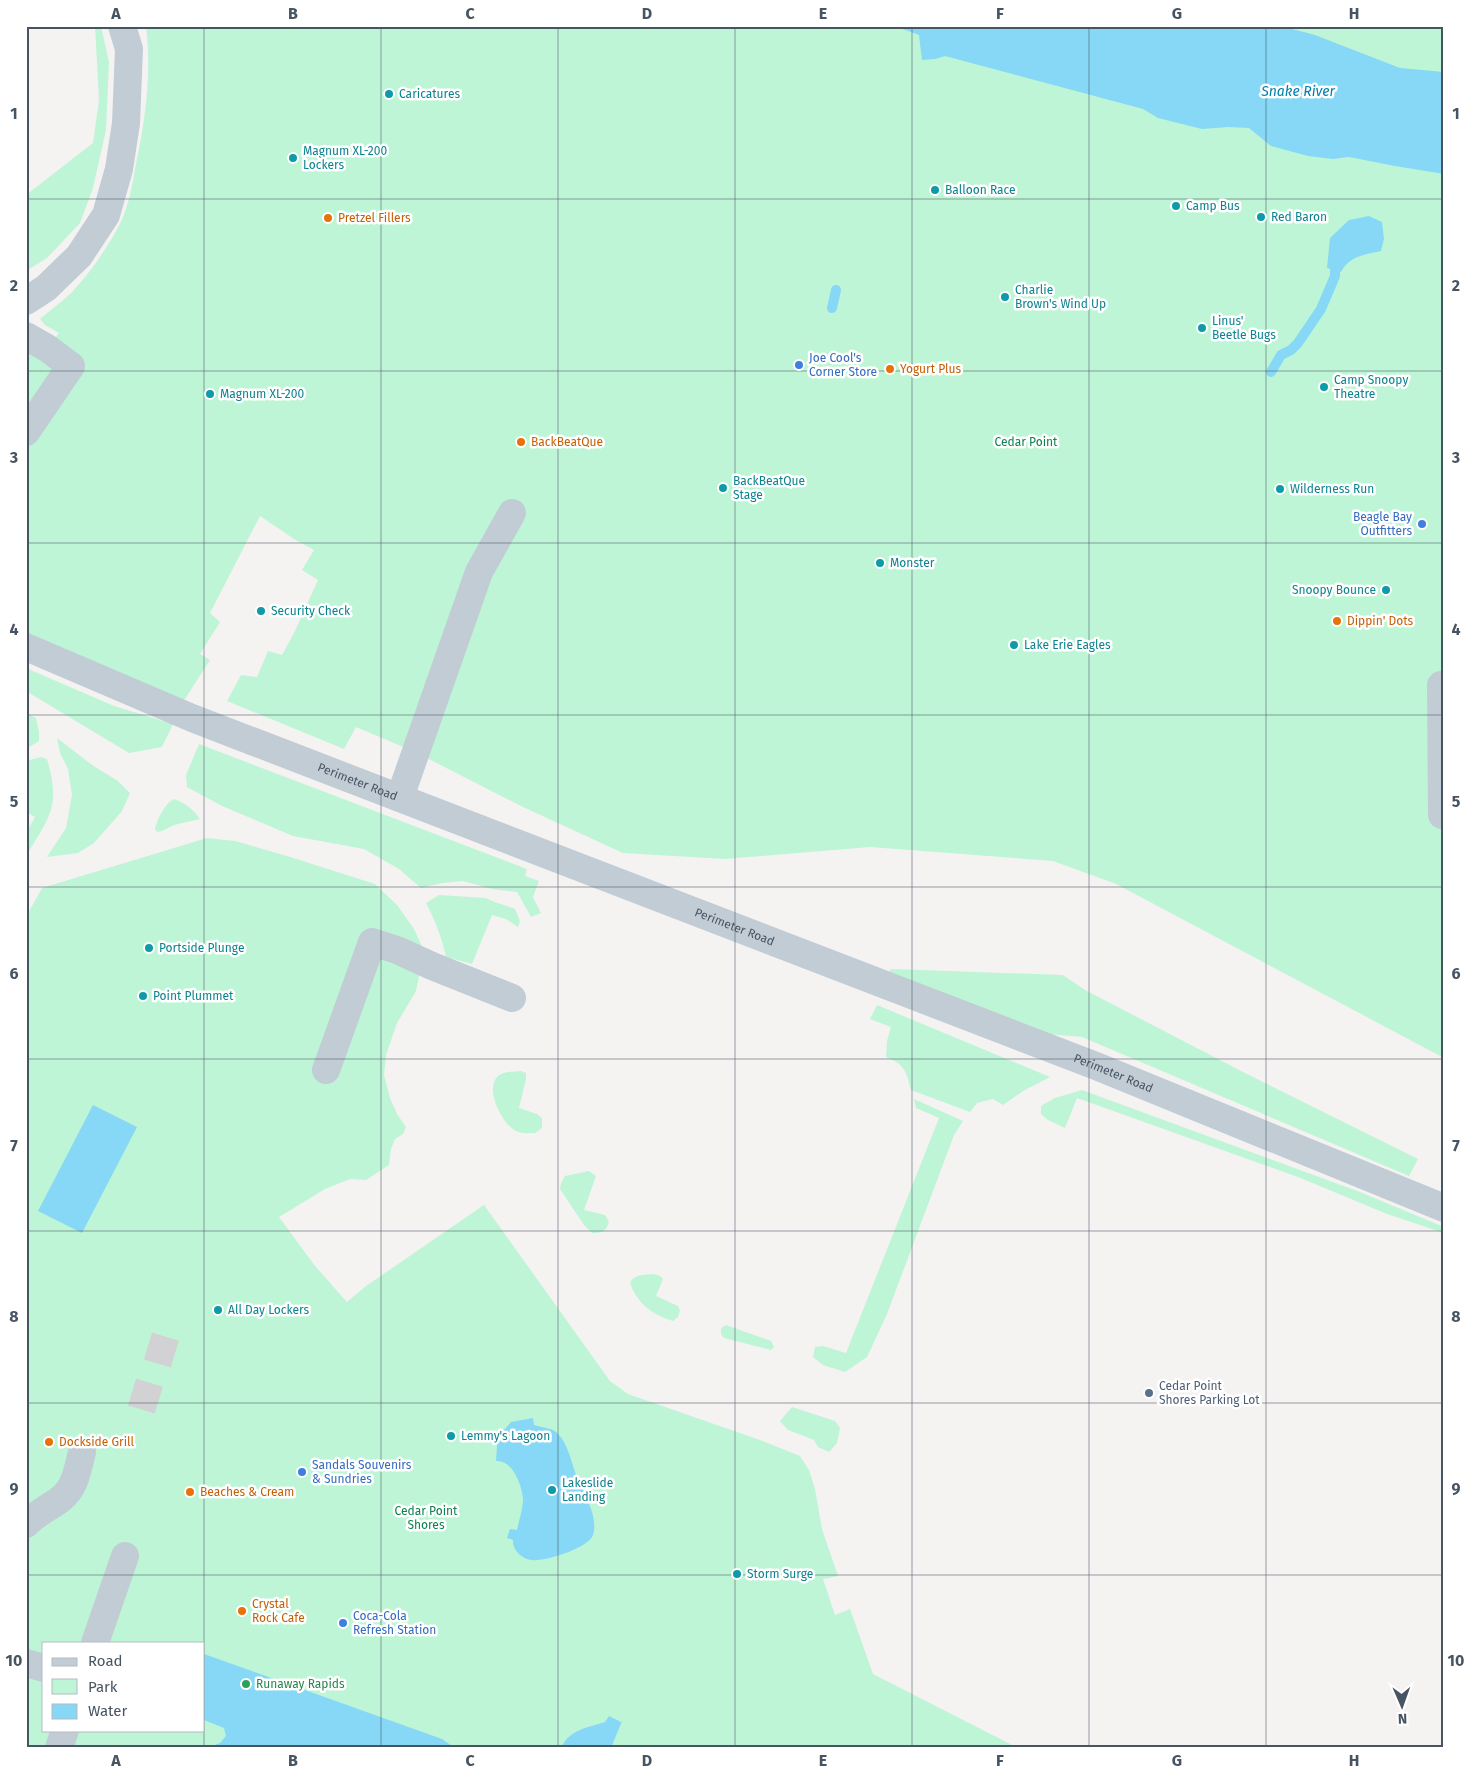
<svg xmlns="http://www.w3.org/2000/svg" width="1470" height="1774" font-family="'Fira Sans',sans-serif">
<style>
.green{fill:#bef5d6;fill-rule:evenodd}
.water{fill:#86d8f6}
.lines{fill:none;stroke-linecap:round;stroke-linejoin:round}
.stream{stroke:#86d8f6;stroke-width:10}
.minor-tunnel{stroke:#d2d2d5;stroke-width:28;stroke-dasharray:28 14;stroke-linecap:butt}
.minor{stroke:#c2ccd5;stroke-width:28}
.grid{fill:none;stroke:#475462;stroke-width:1;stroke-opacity:0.55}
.culture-dot{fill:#0f9aa8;stroke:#fff;stroke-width:2}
.food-dot{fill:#e8710a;stroke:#fff;stroke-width:2}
.shop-dot{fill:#3f7fe0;stroke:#fff;stroke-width:2}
.service-dot{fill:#5c6f8a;stroke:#fff;stroke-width:2}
.leisure-dot{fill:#2e9e5b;stroke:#fff;stroke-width:2}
.labels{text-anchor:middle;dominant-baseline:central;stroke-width:5;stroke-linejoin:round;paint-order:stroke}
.culture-label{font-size:12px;fill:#0d838f;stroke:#fff;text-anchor:start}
.food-label{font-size:12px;fill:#c56008;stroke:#fff;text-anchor:start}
.shop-label{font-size:12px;fill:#366cbe;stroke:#fff;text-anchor:start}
.park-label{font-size:12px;fill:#0d824f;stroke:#fff}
.street-label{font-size:12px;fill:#475462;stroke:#fff}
.service-label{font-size:12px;fill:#4e5e75;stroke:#fff;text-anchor:start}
.leisure-label{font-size:12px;fill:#27864d;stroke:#fff;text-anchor:start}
.water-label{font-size:14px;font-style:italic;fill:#027eac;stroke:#fff}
.neatline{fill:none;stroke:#475462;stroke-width:2}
.grid-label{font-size:16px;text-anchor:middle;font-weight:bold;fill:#475462}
</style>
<rect width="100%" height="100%" fill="#f5f2f2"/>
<g class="green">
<path d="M 95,26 L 101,26 L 109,62 L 106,130 L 93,188 L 80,223 L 47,258 L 26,271 L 26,195 L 93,143 L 99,100 Z"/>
<path d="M 146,26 L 1444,26 L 1444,1058 L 1116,884 L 1053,861 L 870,847 L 725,859 L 623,853 L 523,807 L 415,752 L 356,727 L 344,749 L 227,701 L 241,675 L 257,677 L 268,651 L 282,655 L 294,633 L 318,580 L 302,570 L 314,550 L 294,539 L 260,516 L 210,613 L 220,622 L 200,654 L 210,660 L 183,702 L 26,632 L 26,349 L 47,348 L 59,333 L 45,325 L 40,319 C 50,310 62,302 72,292 C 91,272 107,248 120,224 C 128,208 132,187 135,169 C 145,122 152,75 146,26 Z"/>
<path d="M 26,668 L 114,706 L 173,724 L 162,747 L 129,753 L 26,691 Z"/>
<path d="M 26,713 L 36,718 L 39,732 L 39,741 L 26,749 Z"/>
<path d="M 57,738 L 92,765 L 118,781 L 130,793 L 122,811 L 94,843 L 78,853 L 47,857 L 66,828 L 72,795 L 68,769 L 60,753 Z"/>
<path d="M 199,744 L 527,869 L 525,876 L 539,881 L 533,897 L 541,913 L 531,917 L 517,892 L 492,889 L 463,881 L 442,883 L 421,888 L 399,869 L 364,849 L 293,836 L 222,806 L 187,787 L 186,775 Z"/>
<path d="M 41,757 L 47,759 C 61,807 50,816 26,856 L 26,833 L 35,817 L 26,812 L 26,761 Z"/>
<path d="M 174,799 C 184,802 194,810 200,819 L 174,825 L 162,831 L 157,832 L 155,829 C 157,820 165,803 174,799 Z"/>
<path d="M 207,838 L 235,841 L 287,856 L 375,884 L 397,905 L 414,929 L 424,951 L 416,991 L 397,1023 L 386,1055 L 384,1075 L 390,1098 L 397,1114 L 406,1127 L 403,1134 L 395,1139 L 391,1149 L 389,1165 L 366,1180 L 350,1179 L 325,1189 L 279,1217 L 315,1266 L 347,1302 L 366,1286 L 484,1205 L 610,1381 L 628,1394 L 760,1440 L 800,1456 L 809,1470 L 815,1489 L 822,1529 L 838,1576 L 823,1579 L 835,1615 L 850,1609 L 873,1674 L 1018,1748 L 26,1748 L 26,917 L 42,888 ZM 44,1643 L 204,1643 L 204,1730 L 44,1730 Z"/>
<path d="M 439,895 L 486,898 C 495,903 505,905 515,909 L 520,921 L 518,927 L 506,919 L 492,915 L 472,964 L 446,957 C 442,938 435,920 426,903 Z"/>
<path d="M 891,969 L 1063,975 L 1085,990 L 1245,1073 L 1418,1159 L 1409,1176 L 1082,1037 L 1026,1032 L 885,977 Z"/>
<path d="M 877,1005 L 1050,1077 L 1023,1091 L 1003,1105 L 993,1099 L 977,1103 L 970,1112 L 911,1090 C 906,1072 906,1065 886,1057 L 887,1041 L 891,1027 L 870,1019 Z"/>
<path d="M 521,1071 L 526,1073 L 526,1079 L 519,1108 L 537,1114 L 542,1118 L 542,1128 L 535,1133 C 529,1133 521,1134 516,1131 C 502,1124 484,1089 498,1076 C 504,1071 513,1072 521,1071 Z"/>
<path d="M 1082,1090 L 1360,1192 L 1444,1227 L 1444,1233 L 1387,1214 L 1298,1177 L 1077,1098 L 1065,1128 L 1048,1120 L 1041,1114 L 1041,1106 L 1055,1098 Z"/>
<path d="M 914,1099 L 963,1121 L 954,1135 L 887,1314 L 867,1357 L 845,1372 L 823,1365 L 813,1357 L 815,1347 L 823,1346 L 846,1353 L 939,1118 L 916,1108 Z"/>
<path d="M 589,1171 L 596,1176 L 584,1210 L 605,1215 L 609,1222 C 606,1232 601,1233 592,1233 L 584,1225 L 560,1189 L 561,1183 L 565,1176 Z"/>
<path d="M 653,1274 L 660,1276 L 663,1279 L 656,1296 L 678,1306 L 680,1310 L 678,1317 L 673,1321 C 652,1315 637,1303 630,1283 C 634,1274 644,1275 653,1274 Z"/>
<path d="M 726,1325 L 771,1341 L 774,1347 L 771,1350 L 724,1338 L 721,1334 L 721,1328 Z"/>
<path d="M 792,1407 L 835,1421 L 840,1428 L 837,1443 L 829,1452 L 818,1447 L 814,1440 L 788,1430 L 780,1421 Z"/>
</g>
<g class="water">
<path d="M 894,26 L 1281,26 L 1315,35 L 1400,68 L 1444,72 L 1444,174 L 1395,166 L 1349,157 L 1333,159 L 1308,156 L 1271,146 L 1249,128 L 1228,127 L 1202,129 L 1158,118 L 1143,109 L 945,56 L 935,59 L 922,60 L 919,35 Z"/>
<path d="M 1369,216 L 1382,222 L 1384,239 L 1381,251 C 1365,255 1350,255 1341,272 L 1327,268 L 1330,238 L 1349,220 Z"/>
<path d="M 93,1105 L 137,1127 L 82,1233 L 38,1211 Z"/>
<path d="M 533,1418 L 534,1425 C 540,1427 548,1428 553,1430 C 568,1439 571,1463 577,1477 C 583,1493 599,1516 593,1535 C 589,1548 544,1562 532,1560 C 522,1559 512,1550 513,1540 L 507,1538 L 510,1529 L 517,1530 C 519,1520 523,1509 523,1499 C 522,1485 512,1459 496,1461 L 498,1431 L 505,1429 L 511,1422 Z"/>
<path d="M 204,1654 L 442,1739 L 455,1748 L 207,1748 L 220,1743 L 226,1736 L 224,1728 L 204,1720 Z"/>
<path d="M 609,1716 L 621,1722 L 622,1721 L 611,1748 L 561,1748 C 570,1729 587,1728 605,1722 Z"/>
</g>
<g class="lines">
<g class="stream">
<path d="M 832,308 L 836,290"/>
<path d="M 1271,372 L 1281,355 L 1291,350 L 1298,343 L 1321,309 L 1335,276 L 1335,270"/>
</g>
<g class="minor-tunnel">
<path d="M 148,1346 L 181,1356"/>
<path d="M 132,1392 L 165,1402"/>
</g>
<g class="minor">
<path d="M 26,301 L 46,288 L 79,256 L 106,215 L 119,169 L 126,123 L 129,49 L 122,26"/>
<path d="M 26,336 L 47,348 L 71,366 L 26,432"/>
<path id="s1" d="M 26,647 L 192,718 L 1096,1066 L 1444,1208"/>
<path d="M 1441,685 L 1442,815"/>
<path d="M 400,797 L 479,572 L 512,513"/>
<path d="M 326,1070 L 372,942 L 397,950 L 432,966 L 512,998"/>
<path d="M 26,1524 C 34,1516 42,1511 52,1505 C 75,1492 76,1476 82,1452"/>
<path d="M 95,1643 L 125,1556"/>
<path d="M 26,1663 L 44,1668"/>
<path d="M 59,1748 L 65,1730"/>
</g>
</g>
<path class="grid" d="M 204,26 L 204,1748M 381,26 L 381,1748M 558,26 L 558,1748M 735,26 L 735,1748M 912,26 L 912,1748M 1089,26 L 1089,1748M 1266,26 L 1266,1748M 26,199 L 1444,199M 26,371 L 1444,371M 26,543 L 1444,543M 26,715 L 1444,715M 26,887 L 1444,887M 26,1059 L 1444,1059M 26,1231 L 1444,1231M 26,1403 L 1444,1403M 26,1575 L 1444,1575"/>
<g class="culture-dot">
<circle cx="389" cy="94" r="5"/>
<circle cx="293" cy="158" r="5"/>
<circle cx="935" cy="190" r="5"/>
<circle cx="1176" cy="206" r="5"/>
<circle cx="1261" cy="217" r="5"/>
<circle cx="1005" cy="297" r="5"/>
<circle cx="1202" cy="328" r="5"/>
<circle cx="1324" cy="387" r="5"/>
<circle cx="210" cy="394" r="5"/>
<circle cx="723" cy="488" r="5"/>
<circle cx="1280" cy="489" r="5"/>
<circle cx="880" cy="563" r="5"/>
<circle cx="1386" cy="590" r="5"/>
<circle cx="261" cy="611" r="5"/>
<circle cx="1014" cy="645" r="5"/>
<circle cx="149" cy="948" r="5"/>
<circle cx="143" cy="996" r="5"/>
<circle cx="218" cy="1310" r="5"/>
<circle cx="451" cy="1436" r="5"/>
<circle cx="552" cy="1490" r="5"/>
<circle cx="737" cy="1574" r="5"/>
</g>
<g class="food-dot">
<circle cx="328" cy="218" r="5"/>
<circle cx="890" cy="369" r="5"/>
<circle cx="521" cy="442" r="5"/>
<circle cx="1337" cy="621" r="5"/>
<circle cx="49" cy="1442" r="5"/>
<circle cx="190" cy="1492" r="5"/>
<circle cx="242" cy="1611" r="5"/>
</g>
<g class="shop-dot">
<circle cx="799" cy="365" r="5"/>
<circle cx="1422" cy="524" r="5"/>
<circle cx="302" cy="1472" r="5"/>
<circle cx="343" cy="1623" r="5"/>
</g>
<circle class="service-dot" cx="1149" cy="1393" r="5"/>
<circle class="leisure-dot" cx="246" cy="1684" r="5"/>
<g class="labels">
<g class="culture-label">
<text x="399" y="94">Caricatures</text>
<text x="303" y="151">Magnum XL-200<tspan x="303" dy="14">Lockers</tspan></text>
<text x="945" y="190">Balloon Race</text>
<text x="1186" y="206">Camp Bus</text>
<text x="1271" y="217">Red Baron</text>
<text x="1015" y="290">Charlie<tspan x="1015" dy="14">Brown's Wind Up</tspan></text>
<text x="1212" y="321">Linus'<tspan x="1212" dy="14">Beetle Bugs</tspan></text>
<text x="1334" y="380">Camp Snoopy<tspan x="1334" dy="14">Theatre</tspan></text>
<text x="220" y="394">Magnum XL-200</text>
<text x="733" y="481">BackBeatQue<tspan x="733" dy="14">Stage</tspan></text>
<text x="1290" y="489">Wilderness Run</text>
<text x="890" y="563">Monster</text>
<text x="1376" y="590" text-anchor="end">Snoopy Bounce</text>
<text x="271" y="611">Security Check</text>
<text x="1024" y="645">Lake Erie Eagles</text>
<text x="159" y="948">Portside Plunge</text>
<text x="153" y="996">Point Plummet</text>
<text x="228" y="1310">All Day Lockers</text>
<text x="461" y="1436">Lemmy's Lagoon</text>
<text x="562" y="1483">Lakeslide<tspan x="562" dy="14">Landing</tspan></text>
<text x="747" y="1574">Storm Surge</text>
</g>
<g class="food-label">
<text x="338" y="218">Pretzel Fillers</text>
<text x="900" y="369">Yogurt Plus</text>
<text x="531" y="442">BackBeatQue</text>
<text x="1347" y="621">Dippin' Dots</text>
<text x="59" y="1442">Dockside Grill</text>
<text x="200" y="1492">Beaches &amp; Cream</text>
<text x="252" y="1604">Crystal<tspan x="252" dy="14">Rock Cafe</tspan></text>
</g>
<g class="shop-label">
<text x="809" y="358">Joe Cool's<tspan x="809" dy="14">Corner Store</tspan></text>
<text x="1412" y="517" text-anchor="end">Beagle Bay<tspan x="1412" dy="14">Outfitters</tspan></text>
<text x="312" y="1465">Sandals Souvenirs<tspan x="312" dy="14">&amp; Sundries</tspan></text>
<text x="353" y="1616">Coca-Cola<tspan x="353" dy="14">Refresh Station</tspan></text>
</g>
<g class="park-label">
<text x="1026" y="442">Cedar Point</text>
<text x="426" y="1511">Cedar Point<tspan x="426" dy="14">Shores</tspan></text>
</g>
<g class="street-label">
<text stroke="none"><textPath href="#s1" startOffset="358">Perimeter Road</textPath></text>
<text stroke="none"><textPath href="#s1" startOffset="762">Perimeter Road</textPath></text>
<text stroke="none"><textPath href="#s1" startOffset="1168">Perimeter Road</textPath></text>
</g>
<g class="service-label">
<text x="1159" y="1386">Cedar Point<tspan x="1159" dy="14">Shores Parking Lot</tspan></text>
</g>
<g class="leisure-label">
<text x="256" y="1684">Runaway Rapids</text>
</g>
<g class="water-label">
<text x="1298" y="91">Snake River</text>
</g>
</g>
<rect width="1470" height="1774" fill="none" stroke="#ffffff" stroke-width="55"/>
<rect x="42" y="1642" width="162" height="90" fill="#ffffff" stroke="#b5bbc0"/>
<rect x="52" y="1658" width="25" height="8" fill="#c2ccd5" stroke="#b5bbc0"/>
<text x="88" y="1666" font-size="15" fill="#475462">Road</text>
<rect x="52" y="1679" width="25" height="15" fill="#bef5d6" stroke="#b5bbc0"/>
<text x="88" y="1692" font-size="15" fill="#475462">Park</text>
<rect x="52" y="1704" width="25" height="15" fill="#86d8f6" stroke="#b5bbc0"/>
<text x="88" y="1716" font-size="15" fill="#475462">Water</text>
<g transform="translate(1402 1706) rotate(178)" stroke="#ffffff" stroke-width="4" paint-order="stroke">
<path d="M0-4L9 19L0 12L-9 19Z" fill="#475462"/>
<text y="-8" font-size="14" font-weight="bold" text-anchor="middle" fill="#475462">N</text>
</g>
<rect x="28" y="28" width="1414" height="1718" class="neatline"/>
<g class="grid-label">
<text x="116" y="19">A</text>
<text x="293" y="19">B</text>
<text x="470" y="19">C</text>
<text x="647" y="19">D</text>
<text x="823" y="19">E</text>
<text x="1000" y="19">F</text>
<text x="1177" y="19">G</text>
<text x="1354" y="19">H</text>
<text x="14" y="119">1</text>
<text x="1456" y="119">1</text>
<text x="14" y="291">2</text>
<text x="1456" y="291">2</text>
<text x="14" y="463">3</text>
<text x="1456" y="463">3</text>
<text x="14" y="635">4</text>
<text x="1456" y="635">4</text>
<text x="14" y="807">5</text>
<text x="1456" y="807">5</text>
<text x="14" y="979">6</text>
<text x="1456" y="979">6</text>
<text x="14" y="1151">7</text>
<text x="1456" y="1151">7</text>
<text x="14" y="1322">8</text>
<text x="1456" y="1322">8</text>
<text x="14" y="1494">9</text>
<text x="1456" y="1494">9</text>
<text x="14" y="1666">10</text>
<text x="1456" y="1666">10</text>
<text x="116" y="1766">A</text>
<text x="293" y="1766">B</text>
<text x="470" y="1766">C</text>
<text x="647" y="1766">D</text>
<text x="823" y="1766">E</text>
<text x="1000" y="1766">F</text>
<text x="1177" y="1766">G</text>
<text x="1354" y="1766">H</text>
</g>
</svg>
